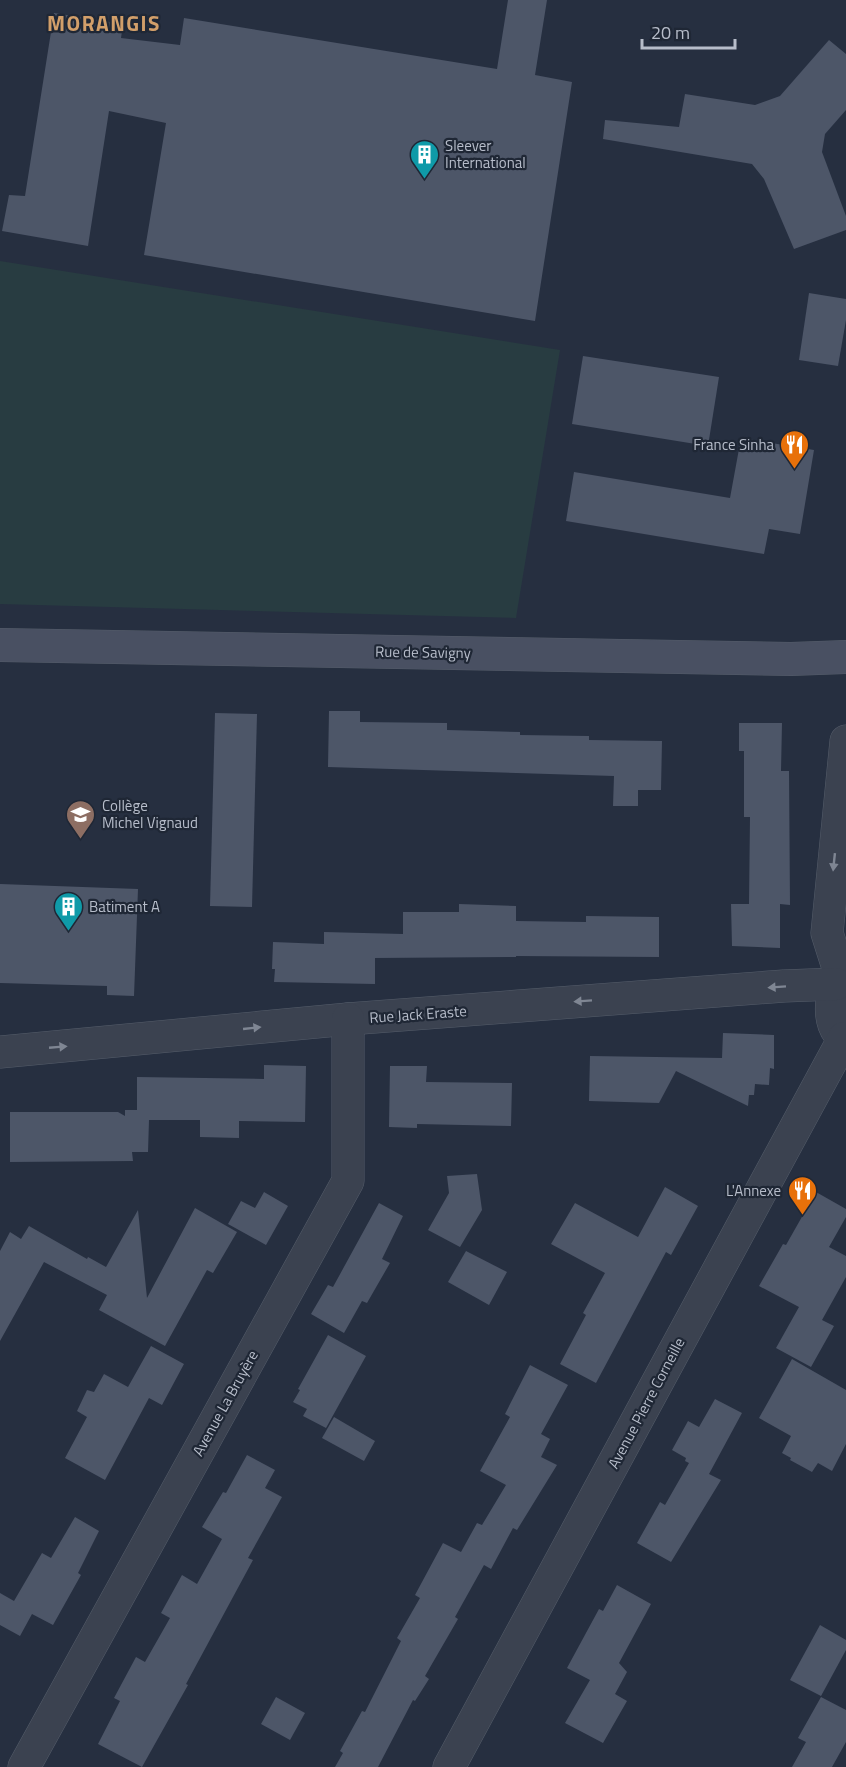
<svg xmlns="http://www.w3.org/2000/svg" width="846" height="1767" font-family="'Titillium Web',sans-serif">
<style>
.green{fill:#283c41}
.building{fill:#4d5668}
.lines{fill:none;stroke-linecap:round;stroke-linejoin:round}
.street-casing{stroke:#555d6a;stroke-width:33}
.secondary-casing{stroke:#555d6a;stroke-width:34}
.street{stroke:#3b4250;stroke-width:32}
.secondary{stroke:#495062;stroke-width:33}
.oneway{fill:#7f8693}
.labels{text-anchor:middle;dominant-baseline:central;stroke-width:4.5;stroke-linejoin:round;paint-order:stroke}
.poi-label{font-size:15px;fill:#b7bdca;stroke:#1f2735;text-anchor:start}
.street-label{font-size:15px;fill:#b7bdca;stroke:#1f2735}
.district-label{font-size:21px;font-weight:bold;letter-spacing:1.5px;fill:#d29f6a;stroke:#1f2735}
</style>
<rect width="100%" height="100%" fill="#262f40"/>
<path class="green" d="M 0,261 L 560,350 L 516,618 L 0,604 Z"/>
<g class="building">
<path d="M 508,0 L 547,0 L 535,75 L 572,82 L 535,321 L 144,255 L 166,123 L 109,111 L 88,246 L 2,231 L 9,195 L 25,196 L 54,13 L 123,24 L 121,38 L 180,45 L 184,18 L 497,69 Z"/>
<path d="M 829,40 L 846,54 L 846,110 L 825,134 L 822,152 L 846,216 L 846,230 L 794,249 L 764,179 L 752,164 L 603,139 L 605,120 L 679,127 L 685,94 L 755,105 L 780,96 Z"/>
<path d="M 809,293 L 846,299 L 846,320 L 838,366 L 799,360 Z"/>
<path d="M 583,356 L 719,377 L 708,446 L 572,424 Z"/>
<path d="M 741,438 L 814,450 L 800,534 L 769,529 L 764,554 L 566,521 L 574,472 L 730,498 Z"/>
<path d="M 329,711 L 360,711 L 360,722 L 447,723 L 447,730 L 520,732 L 520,735 L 589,736 L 589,740 L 662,741 L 661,790 L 638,790 L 638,806 L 613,806 L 614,776 L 328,767 Z"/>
<path d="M 215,713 L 257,714 L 252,907 L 210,906 Z"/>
<path d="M 739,723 L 782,723 L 781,771 L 789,771 L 790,905 L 780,904 L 780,948 L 732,946 L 731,904 L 749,904 L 750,817 L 744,817 L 744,751 L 739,751 Z"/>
<path d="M 0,884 L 138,889 L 134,996 L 107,995 L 107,986 L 0,983 Z"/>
<path d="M 459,904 L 516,906 L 516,921 L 586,922 L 586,916 L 659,917 L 659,957 L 516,956 L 516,957 L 375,958 L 375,984 L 274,982 L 275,969 L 272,969 L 273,942 L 324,944 L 324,932 L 403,934 L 403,912 L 459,912 Z"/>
<path d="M 723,1033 L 774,1035 L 774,1069 L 770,1068 L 769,1085 L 755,1084 L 754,1095 L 749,1095 L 748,1106 L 676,1071 L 659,1103 L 589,1101 L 590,1056 L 722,1058 Z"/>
<path d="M 264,1065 L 306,1066 L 305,1122 L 239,1121 L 239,1138 L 200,1137 L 200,1120 L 149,1120 L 148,1152 L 132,1152 L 133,1161 L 10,1162 L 10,1112 L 118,1112 L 125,1116 L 125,1110 L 137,1110 L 137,1077 L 264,1079 Z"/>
<path d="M 390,1066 L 427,1066 L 426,1082 L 512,1083 L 511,1126 L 417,1124 L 417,1128 L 389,1127 Z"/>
<path d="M 477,1174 L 482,1210 L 460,1247 L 428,1230 L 449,1193 L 447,1176 Z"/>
<path d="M 665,1187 L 698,1206 L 671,1255 L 666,1252 L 596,1383 L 560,1364 L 586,1315 L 583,1313 L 605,1273 L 551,1244 L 575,1203 L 638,1237 Z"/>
<path d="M 264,1192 L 288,1206 L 266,1245 L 228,1224 L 241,1201 L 255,1208 Z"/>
<path d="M 816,1192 L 846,1209 L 846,1217 L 829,1247 L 846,1256 L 846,1277 L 822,1320 L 834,1326 L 811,1367 L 776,1348 L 799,1307 L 759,1286 L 783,1244 L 786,1245 Z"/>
<path d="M 379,1203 L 403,1216 L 382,1259 L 390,1263 L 367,1303 L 362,1301 L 344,1333 L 311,1314 L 328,1285 L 333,1287 Z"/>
<path d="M 195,1208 L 237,1232 L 213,1273 L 207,1270 L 165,1346 L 99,1310 L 107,1295 L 44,1262 L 0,1341 L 0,1251 L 10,1232 L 21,1239 L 29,1226 L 87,1259 L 88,1257 L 106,1267 L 138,1210 L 147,1298 Z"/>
<path d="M 466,1251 L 507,1272 L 489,1305 L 448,1282 Z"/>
<path d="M 328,1335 L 366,1356 L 326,1428 L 303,1416 L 307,1409 L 293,1402 L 300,1390 L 298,1389 Z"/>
<path d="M 151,1346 L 184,1364 L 162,1405 L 149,1398 L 105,1480 L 65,1458 L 87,1417 L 77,1411 L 87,1390 L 94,1392 L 104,1374 L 128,1387 Z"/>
<path d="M 792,1359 L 846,1390 L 846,1444 L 832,1471 L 818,1463 L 812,1472 L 790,1460 L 791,1458 L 782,1453 L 791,1436 L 759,1418 Z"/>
<path d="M 530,1365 L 568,1385 L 541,1434 L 550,1439 L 541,1457 L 557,1465 L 517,1530 L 513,1528 L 491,1569 L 484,1565 L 455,1617 L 458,1619 L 425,1676 L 429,1679 L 415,1701 L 413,1700 L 378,1767 L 335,1767 L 343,1753 L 340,1751 L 362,1711 L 365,1712 L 401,1641 L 397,1638 L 420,1598 L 415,1595 L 443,1543 L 461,1552 L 477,1523 L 482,1525 L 506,1485 L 480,1471 L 510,1417 L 505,1414 Z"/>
<path d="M 715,1399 L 742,1413 L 709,1474 L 721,1480 L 671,1562 L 637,1543 L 660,1502 L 665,1505 L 689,1463 L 685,1461 L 686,1458 L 672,1450 L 688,1421 L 699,1427 Z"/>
<path d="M 334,1417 L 375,1441 L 364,1461 L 322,1438 Z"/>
<path d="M 247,1455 L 275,1470 L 265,1488 L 282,1497 L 248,1558 L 253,1560 L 186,1684 L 188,1685 L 142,1767 L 98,1744 L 120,1701 L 114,1698 L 136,1657 L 145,1662 L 170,1618 L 161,1613 L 182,1575 L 197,1584 L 222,1539 L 202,1527 L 223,1492 L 226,1493 Z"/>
<path d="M 75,1517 L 99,1531 L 78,1573 L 81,1575 L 53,1625 L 32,1614 L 20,1636 L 0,1625 L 0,1593 L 14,1601 L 42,1553 L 51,1558 Z"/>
<path d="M 617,1585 L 651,1604 L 619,1663 L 627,1672 L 615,1694 L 627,1701 L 603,1743 L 565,1723 L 590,1680 L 567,1668 L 599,1609 L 603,1611 Z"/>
<path d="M 820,1625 L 846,1640 L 846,1650 L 821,1696 L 790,1680 Z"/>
<path d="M 276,1697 L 305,1713 L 290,1740 L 261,1724 Z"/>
<path d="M 821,1697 L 846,1710 L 846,1742 L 832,1767 L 792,1767 L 806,1742 L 798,1738 Z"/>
</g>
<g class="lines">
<defs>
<g id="street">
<path d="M 845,965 C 832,986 822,1024 846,1040"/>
<path d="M 840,974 L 827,933 L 846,741"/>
<path d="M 0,1052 L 348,1019 L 784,986 L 836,984"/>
<path d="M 24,1767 L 348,1181 L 348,1019"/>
<path d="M 449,1767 L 844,1038"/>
</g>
<path id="secondary" d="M 0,645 L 791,659 L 846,657"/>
</defs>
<use href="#street" class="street-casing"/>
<use href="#secondary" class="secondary-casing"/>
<use href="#street" class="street"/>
<use href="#secondary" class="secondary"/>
</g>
<defs><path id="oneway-solid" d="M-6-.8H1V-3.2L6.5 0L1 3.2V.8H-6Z" transform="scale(1.5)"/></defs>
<g class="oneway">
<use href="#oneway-solid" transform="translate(834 862) rotate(96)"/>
<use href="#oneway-solid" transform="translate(777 987) rotate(176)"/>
<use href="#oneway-solid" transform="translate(583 1001) rotate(176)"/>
<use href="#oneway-solid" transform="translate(252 1028) rotate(-6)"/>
<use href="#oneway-solid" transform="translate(58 1047) rotate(-5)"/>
</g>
<defs>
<symbol id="building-pin" viewBox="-11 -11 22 30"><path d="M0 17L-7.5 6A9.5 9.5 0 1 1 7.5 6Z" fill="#0f9aa8" stroke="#1f2735"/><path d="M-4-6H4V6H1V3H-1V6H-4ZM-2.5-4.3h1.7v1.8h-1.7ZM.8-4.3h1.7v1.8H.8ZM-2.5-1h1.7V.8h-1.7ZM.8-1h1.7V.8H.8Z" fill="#fff"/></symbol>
<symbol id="restaurant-pin" viewBox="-11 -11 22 30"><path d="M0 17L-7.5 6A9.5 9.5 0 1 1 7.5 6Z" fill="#e8710a" stroke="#1f2735"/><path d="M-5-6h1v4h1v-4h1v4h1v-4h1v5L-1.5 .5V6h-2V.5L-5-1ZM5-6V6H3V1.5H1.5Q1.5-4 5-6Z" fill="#fff"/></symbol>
<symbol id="school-pin" viewBox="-11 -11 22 30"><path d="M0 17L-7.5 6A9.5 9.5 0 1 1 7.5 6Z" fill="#8d6e63" stroke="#1f2735"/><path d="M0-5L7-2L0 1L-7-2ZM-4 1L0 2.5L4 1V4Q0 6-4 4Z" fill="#fff"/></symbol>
</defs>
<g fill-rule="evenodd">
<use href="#building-pin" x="408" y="138" width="33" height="45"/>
<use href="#restaurant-pin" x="778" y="428" width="33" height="45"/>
<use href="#school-pin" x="64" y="798" width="33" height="45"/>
<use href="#building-pin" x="52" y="890" width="33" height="45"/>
<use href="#restaurant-pin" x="786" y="1174" width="33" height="45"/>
</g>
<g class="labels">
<g class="poi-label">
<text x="445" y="145">Sleever<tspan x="445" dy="17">International</tspan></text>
<text x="774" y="444" text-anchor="end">France Sinha</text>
<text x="102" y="805">Collège<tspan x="102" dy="17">Michel Vignaud</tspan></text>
<text x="89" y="906">Batiment A</text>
<text x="781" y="1190" text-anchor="end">L'Annexe</text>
</g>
<g class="street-label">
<text transform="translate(423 652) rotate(1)">Rue de Savigny</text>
<text transform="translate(418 1014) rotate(-4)">Rue Jack Eraste</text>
<text transform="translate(225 1403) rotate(-61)">Avenue La Bruyère</text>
<text transform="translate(646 1403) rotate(-62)">Avenue Pierre Corneille</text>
</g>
<g class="district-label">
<text x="104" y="23">MORANGIS</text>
</g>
</g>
<path d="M642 39v9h93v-9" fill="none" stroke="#b7bdca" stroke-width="3"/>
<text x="651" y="39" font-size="18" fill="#b7bdca" stroke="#1f2735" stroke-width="4.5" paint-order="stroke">20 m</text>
</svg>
